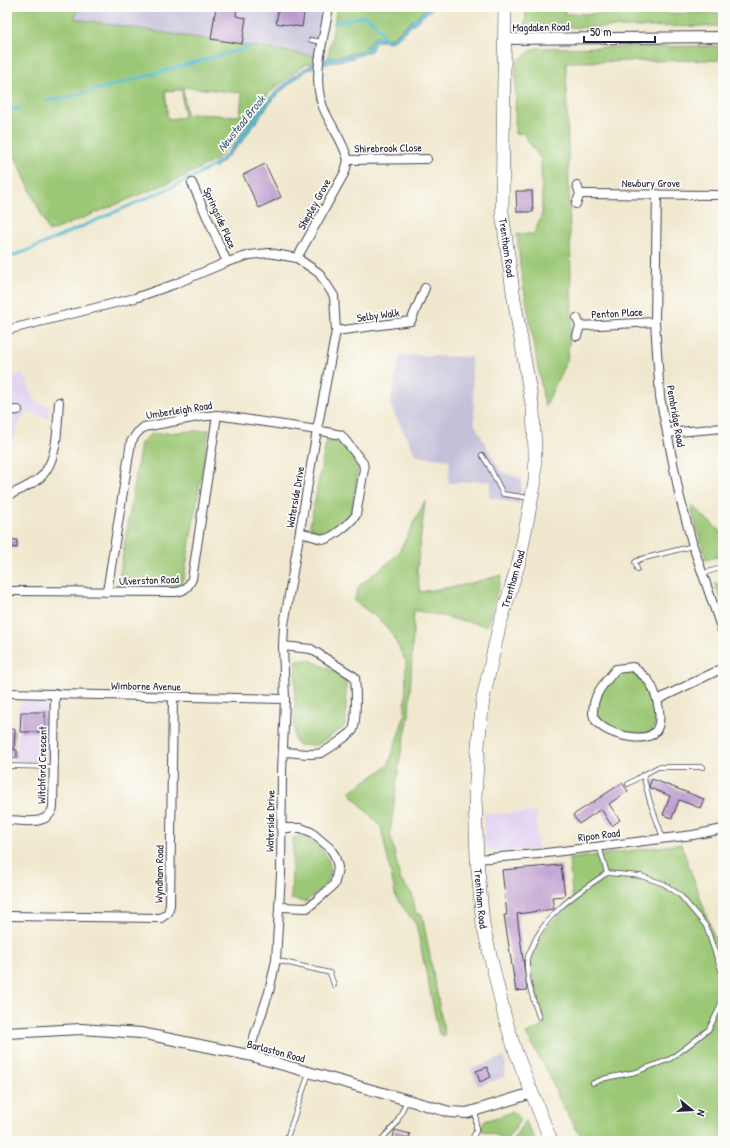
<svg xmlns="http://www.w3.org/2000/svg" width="730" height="1148" font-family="'Patrick Hand',sans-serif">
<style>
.built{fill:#e2d4f3}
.industrial{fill:#c5c0da}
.green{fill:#9bc876;stroke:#5e7558;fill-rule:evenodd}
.water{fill:#59bcd7;stroke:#3e6f89}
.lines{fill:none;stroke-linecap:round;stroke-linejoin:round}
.stream{stroke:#59bcd7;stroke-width:3}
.building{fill:#bb9acd}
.service-casing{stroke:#414051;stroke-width:5.5}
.minor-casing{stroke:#414051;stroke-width:10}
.tertiary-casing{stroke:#414051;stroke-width:12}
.primary-casing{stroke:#414051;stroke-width:14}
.service{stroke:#fff;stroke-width:4}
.minor{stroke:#fff;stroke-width:8}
.tertiary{stroke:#fff;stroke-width:10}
.primary{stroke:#fff;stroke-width:13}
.labels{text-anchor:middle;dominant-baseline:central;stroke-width:3.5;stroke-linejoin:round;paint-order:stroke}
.street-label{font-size:11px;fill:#22223b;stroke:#fdfcf7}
.water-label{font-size:12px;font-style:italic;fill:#386079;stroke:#fdfcf7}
</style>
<rect width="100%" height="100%" fill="#fdfcf7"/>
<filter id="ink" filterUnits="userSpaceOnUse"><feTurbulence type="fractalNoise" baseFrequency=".025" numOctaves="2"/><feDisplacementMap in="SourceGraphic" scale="8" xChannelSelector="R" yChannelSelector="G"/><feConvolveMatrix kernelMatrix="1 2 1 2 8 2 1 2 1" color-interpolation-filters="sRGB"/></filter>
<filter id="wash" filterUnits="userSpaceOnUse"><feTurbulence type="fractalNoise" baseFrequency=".012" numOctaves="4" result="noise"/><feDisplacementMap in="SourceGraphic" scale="16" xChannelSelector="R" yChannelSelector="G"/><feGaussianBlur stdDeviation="0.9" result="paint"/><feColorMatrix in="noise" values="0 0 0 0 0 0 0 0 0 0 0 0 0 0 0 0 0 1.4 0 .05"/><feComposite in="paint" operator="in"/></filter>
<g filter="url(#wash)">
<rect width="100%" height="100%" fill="#f0e8ce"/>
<g class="built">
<path d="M 23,374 L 37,403 L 49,406 L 49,418 L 26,412 L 18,424 L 9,451 L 7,452 L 7,377 Z"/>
<path d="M 24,700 L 43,701 L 51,709 L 51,755 L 45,761 L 17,760 L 19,706 Z"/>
<path d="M 536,812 L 538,850 L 495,851 L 490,849 L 485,844 L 484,814 Z"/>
</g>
<g class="industrial">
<path d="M 77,7 L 324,7 L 315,56 L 75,19 Z"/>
<path d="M 400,355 L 471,357 L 475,425 L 501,472 L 522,479 L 519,504 L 489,497 L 491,481 L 448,483 L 450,460 L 416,456 L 390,405 Z"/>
<path d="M 503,1057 L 506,1066 L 504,1077 L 478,1086 L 471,1069 Z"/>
</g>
<g class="green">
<path d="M 7,7 L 77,7 L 75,19 L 315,56 L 314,62 L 305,65 L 295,72 L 268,94 L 242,130 L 216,160 L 183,177 L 49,232 L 7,138 ZM 183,87 L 242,93 L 240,116 L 192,114 L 186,115 ZM 182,90 L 184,117 L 168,119 L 165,91 Z"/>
<path d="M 337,7 L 428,7 L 393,37 C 387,40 377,40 369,42 L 364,50 L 339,57 L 328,58 Z"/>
<path d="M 526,7 L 565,7 L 565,14 L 723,13 L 723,26 L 525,28 Z"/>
<path d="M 723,46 L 723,60 L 566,62 L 572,321 L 567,360 L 545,407 L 520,266 L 517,234 L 534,234 L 542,214 L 541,160 L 523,133 L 515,134 L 516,62 L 535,48 Z"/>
<path d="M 209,430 L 184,577 L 180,584 L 175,586 L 118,585 L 141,443 L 151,434 Z"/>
<path d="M 339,441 L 355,459 L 358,469 L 353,504 L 350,516 L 325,535 L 310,526 L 326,442 Z"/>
<path d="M 425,501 L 417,570 L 420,592 L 464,585 L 502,575 L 487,626 L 414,610 L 409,717 L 400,758 L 390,833 L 400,879 L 412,894 L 416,914 L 422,914 L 445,1036 L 439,1034 L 416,924 L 396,898 L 381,827 L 349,792 L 388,766 L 405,714 L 406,661 L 390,631 L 375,616 L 354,601 L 359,586 L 390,561 L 399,552 Z"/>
<path d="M 690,504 L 723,534 L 723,555 L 706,560 Z"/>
<path d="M 723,581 L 723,603 L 715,584 Z"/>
<path d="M 296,660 L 310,660 L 329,669 L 346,680 L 346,722 L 344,727 L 317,745 L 298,745 L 294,739 Z"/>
<path d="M 633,669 L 647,681 L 655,700 L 656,723 L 650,734 L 631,736 L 604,727 L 595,713 L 599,694 L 617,671 Z"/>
<path d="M 301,836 C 316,842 335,858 329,877 C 327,885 312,897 305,902 L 291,899 L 293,838 Z"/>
<path d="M 681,844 L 723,962 L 723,1141 L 584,1141 L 570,1119 L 557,1095 L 549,1074 L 526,1034 L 545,1025 L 531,970 L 531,954 L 548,926 L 573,903 L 569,859 Z"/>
<path d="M 512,1112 L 517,1115 L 521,1119 L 507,1139 L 481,1130 L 482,1124 L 485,1121 Z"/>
<path d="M 525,1121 L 536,1141 L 512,1141 Z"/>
</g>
<path class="water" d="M 428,7 L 434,7 L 392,42 L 379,41 L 375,42 L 371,51 L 353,58 L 336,61 L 307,70 L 280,92 L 270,103 L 240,144 L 225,159 L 215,168 L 215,163 C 230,153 239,138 249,123 C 261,107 273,93 289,80 C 300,71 314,62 329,58 C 338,56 357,55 365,50 C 368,47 371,41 374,37 L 378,37 L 389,39 L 393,37 Z"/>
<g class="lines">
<g class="stream">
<path d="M 334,23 L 363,16 C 375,20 380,30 386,40"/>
<path d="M 46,101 L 70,97 L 250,47"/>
<path d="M 7,112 L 20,108"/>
<path d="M 7,258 L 31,249 L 183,182 L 217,164"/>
</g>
</g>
<g id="blocks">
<g class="building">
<path d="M 216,7 L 237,7 L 236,16 L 246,18 L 242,44 L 211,39 Z"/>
<path d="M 279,7 L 305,7 L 302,27 L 276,23 Z"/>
<path d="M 265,164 L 281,197 L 259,208 L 243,175 Z"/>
<path d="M 516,191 L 532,191 L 533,212 L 517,212 Z"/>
<path d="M 7,539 L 17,540 L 17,548 L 7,547 Z"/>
<path d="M 21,712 L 45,712 L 45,732 L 20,732 Z"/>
<path d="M 7,729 L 15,729 L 14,750 L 17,750 L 17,758 L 7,758 Z"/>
<path d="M 652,779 L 704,799 L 700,808 L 679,800 L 672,818 L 663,815 L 670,796 L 650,788 L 649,786 Z"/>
<path d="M 622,783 L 628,791 L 609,804 L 620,820 L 612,826 L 601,809 L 579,824 L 573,815 Z"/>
<path d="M 561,865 L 565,896 L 552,897 L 554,909 L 517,914 L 527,990 L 516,991 L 504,915 L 507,915 L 502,870 Z"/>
<path d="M 487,1067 L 491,1077 L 480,1082 L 476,1071 Z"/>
<path d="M 395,1130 L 410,1134 L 408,1141 L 392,1141 Z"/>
</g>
</g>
</g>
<g filter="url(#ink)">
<use href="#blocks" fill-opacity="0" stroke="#414051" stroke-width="1"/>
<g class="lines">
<defs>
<g id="service">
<path d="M 311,40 L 323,42"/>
<path d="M 482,455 L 489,466 L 503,494 L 530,498"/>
<path d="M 637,569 L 635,562 L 641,559 L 693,546"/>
<path d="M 702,574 L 723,567"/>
<path d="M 7,766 L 54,767"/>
<path d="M 643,775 L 658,767 L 703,767"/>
<path d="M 628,784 L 643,775 L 650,802 L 663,838"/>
<path d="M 599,846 L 607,873 L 641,876 L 664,884 L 680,895 L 706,926 L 721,970 L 723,980"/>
<path d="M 276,960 L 330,973 L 334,985"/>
<path d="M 539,1017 C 533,999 526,980 527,961 C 527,957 529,953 531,949 C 544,914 577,893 607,873"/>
<path d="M 593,1083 L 606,1078 L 636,1072 L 670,1059 L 689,1045 L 709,1029 L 719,1009 L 723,994"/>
<path d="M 286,1141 L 309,1073"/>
<path d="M 380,1141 L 396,1124 L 407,1100"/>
<path d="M 471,1141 L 476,1131 L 476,1110"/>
</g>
<g id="minor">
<path d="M 329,7 C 324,38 311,77 323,107 C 330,125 343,140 348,160"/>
<path d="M 348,160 L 427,159"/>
<path d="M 192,183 L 227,262"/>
<path d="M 580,194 L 723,195"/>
<path d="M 657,194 L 655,322 L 660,397 L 680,498 L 693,546 L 723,633"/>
<path d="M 576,204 L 580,194 L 577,185"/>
<path d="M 297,258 L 345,172 L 348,160"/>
<path d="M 580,326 L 655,322"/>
<path d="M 7,330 L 135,298 L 175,284 L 227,262 L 250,255 L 269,253 L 297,258 L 319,273 L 334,296 L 336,331 L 317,430 L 284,625 L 283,646 L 285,699 L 282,772 L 281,874 L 276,960 L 269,992 L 248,1055"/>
<path d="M 336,331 L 411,321 L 425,288"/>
<path d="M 577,336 L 580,326 L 577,318"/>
<path d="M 7,411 L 18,410"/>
<path d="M 667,433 L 723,428"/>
<path d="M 7,496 C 16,492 35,483 42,476 C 59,457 57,425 59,402"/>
<path d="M 7,591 L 176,592 C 185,591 188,587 192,579 L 217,415"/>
<path d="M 107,592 L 131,442 L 137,433 L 144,427 L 198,417 L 217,415 L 317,430 L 341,435 L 363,463 L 364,469 L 356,515 C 351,522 333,538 325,539 C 318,539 307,534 300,532"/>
<path d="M 283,646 L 311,649 L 355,677 C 356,688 357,720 353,730 C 351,734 326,751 321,753 C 311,756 294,752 283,752"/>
<path d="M 633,667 C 638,671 643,675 647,679 C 657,690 667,727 651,735 C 636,743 591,731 593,711 C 594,692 605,683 616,669 Z"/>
<path d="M 7,693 L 285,699"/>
<path d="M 657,700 L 723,668"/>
<path d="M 7,820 C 23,820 47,827 53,808 L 55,695"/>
<path d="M 477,859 L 538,854 L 693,835 L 723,829"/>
<path d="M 280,907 L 307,908 L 317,900 L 334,885 L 336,878 L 338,867 L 335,856 L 330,848 L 311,832 L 301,828 L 281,828"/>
<path d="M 7,916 L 161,918 L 168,913 L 170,905 L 173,697"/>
</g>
<g id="tertiary">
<path d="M 504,39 L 723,37"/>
<path d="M 7,1033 L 81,1029 L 141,1033 L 248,1055 L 450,1112 L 467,1113 L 532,1093"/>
</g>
<g id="primary">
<path id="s1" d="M 505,7 L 502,212 L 514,299 L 533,410 L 535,451 L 535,481 L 519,562 L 499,627 L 483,699 L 478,746 L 475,797 L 477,859 L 483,925 L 505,1018 L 515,1050 L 551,1141"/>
</g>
</defs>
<use href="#service" class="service-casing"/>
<use href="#minor" class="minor-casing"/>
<use href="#tertiary" class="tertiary-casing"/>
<use href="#primary" class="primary-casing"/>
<use href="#service" class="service"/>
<use href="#minor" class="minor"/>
<use href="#tertiary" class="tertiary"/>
<use href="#primary" class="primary"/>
</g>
</g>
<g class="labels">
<g class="street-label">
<text transform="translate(541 27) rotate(-1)">Magdalen Road</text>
<text transform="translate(388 148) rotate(-1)">Shirebrook Close</text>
<text x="651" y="183">Newbury Grove</text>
<text transform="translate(314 204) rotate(-61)">Shepley Grove</text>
<text transform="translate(220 218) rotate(66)">Springside Place</text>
<text stroke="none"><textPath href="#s1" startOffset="241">Trentham Road</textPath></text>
<text transform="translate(617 313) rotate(-3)">Penton Place</text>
<text transform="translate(378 315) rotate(-8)">Selby Walk</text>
<text transform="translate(179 410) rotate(-9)">Umberleigh Road</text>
<text transform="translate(676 416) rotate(80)">Pembridge Road</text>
<text transform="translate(295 497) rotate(-80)">Waterside Drive</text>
<text transform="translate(513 579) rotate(-74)">Trentham Road</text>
<text transform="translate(149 580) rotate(-2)">Ulverston Road</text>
<text transform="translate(146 686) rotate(1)">Wimborne Avenue</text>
<text transform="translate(42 765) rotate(-89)">Witchford Crescent</text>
<text transform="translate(270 821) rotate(-89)">Waterside Drive</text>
<text transform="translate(599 835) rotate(-7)">Ripon Road</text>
<text transform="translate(159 874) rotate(-89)">Wyndham Road</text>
<text stroke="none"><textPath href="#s1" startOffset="901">Trentham Road</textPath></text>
<text transform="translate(276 1051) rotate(15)">Barlaston Road</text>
</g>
<g class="water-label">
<text transform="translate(241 123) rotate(-51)">Newstead Brook</text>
</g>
</g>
<rect width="730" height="1148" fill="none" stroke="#fdfcf7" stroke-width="24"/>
<g transform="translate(692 1110) rotate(108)" stroke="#fdfcf7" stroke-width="3" paint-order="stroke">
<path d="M0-3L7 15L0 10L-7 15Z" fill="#22223b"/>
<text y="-6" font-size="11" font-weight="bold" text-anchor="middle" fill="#22223b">N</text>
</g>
<path d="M584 36v6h71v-6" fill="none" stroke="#22223b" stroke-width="2"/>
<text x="590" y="36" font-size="12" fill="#22223b" stroke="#fdfcf7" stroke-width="3" paint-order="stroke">50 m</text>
</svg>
